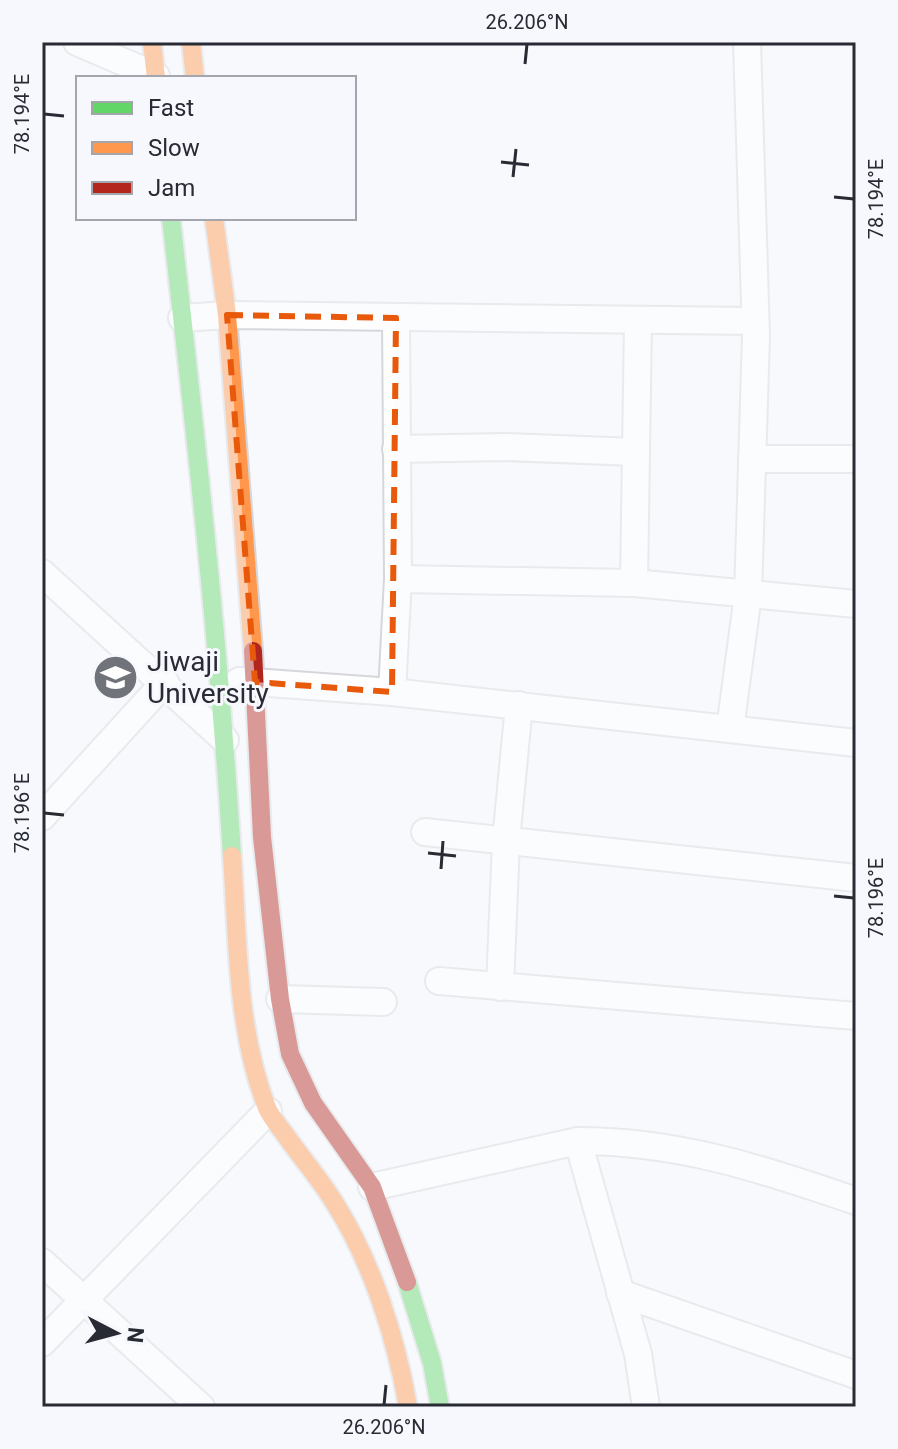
<svg xmlns="http://www.w3.org/2000/svg" width="898" height="1449" font-family="Roboto,sans-serif">
<style>
.lines{fill:none;stroke-linecap:round;stroke-linejoin:round}
.street-casing{stroke:#d5d7dc;stroke-width:30}
.fast-casing{stroke:#d5d7dc;stroke-width:22}
.slow-casing{stroke:#d5d7dc;stroke-width:22}
.jam-casing{stroke:#d5d7dc;stroke-width:22}
.street{stroke:#fefeff;stroke-width:26}
.fast{stroke:#63d668;stroke-width:18}
.slow{stroke:#ff974d;stroke-width:18}
.jam{stroke:#b3261e;stroke-width:18}
.marked{fill:none;stroke:#e8590c;stroke-width:6;stroke-dasharray:16 10;stroke-linejoin:round}
.ticks{fill:none;stroke:#282b34;stroke-width:3}
.labels{text-anchor:middle;dominant-baseline:central;stroke-width:6;stroke-linejoin:round;paint-order:stroke}
.poi-label{font-size:28px;fill:#282b34;stroke:#f7f8fd;text-anchor:start}
.neatline{fill:none;stroke:#282b34;stroke-width:3}
.ticks-label{font-size:20px;text-anchor:middle;fill:#282b34}
</style>
<rect width="100%" height="100%" fill="#f8f9fc"/>
<g class="lines">
<defs>
<g id="street">
<path d="M 77,42 L 156,76"/>
<path d="M 182,318 L 227,315 L 755,321"/>
<path d="M 396,449 L 505,447 L 635,452"/>
<path d="M 752,459 L 856,459"/>
<path d="M 42,573 L 225,740"/>
<path d="M 398,579 L 634,583 L 856,604"/>
<path d="M 634,583 L 638,321"/>
<path d="M 239,681 L 392,692 L 856,743"/>
<path d="M 392,692 L 398,579 L 396,318"/>
<path d="M 730,729 L 748,595 L 756,336 L 747,42"/>
<path d="M 42,817 L 165,682"/>
<path d="M 425,832 L 856,878"/>
<path d="M 439,981 L 856,1016"/>
<path d="M 500,987 L 506,841 L 519,705"/>
<path d="M 280,999 L 383,1002"/>
<path d="M 578,1141 L 638,1354 L 646,1407"/>
<path d="M 372,1187 L 578,1141 C 679,1141 762,1169 856,1201"/>
<path d="M 42,1262 L 201,1407"/>
<path d="M 620,1293 L 856,1375"/>
<path d="M 42,1343 L 268,1111"/>
</g>
<g id="fast">
<path d="M 171,218 C 195,430 219,642 232,856"/>
<path d="M 407,1282 L 432,1363 L 440,1407"/>
</g>
<g id="slow">
<path d="M 152,42 L 156,78"/>
<path d="M 191,42 L 195,78"/>
<path d="M 214,218 L 227,315 L 253,651"/>
<path d="M 232,856 C 238,940 236,1028 267,1108 C 271,1117 278,1125 284,1133 C 300,1156 319,1178 334,1202 C 372,1262 396,1337 408,1407"/>
</g>
<path id="jam" d="M 253,651 L 262,837 L 280,999 L 290,1054 L 313,1103 L 372,1187 L 407,1282"/>
</defs>
<use href="#street" class="street-casing"/>
<use href="#fast" class="fast-casing"/>
<use href="#slow" class="slow-casing"/>
<use href="#jam" class="jam-casing"/>
<use href="#street" class="street"/>
<use href="#fast" class="fast"/>
<use href="#slow" class="slow"/>
<use href="#jam" class="jam"/>
</g>
<path d="M0 0H898V1449H0ZM 227,315 L 396,318 L 392,692 L 255,682 Z" fill="#f8f9fc" fill-opacity=".55" fill-rule="evenodd"/>
<path class="marked" d="M 227,315 L 396,318 L 392,692 L 255,682 Z"/>
<path class="ticks" d="M 525,64 L 527,44M 44,114 L 64,116M 501,162 L 529,165M 513,177 L 516,149M 834,197 L 854,199M 44,813 L 64,815M 428,853 L 456,856M 441,869 L 443,841M 834,896 L 854,898M 384,1405 L 386,1385"/>
<defs>
<symbol id="university-disc" viewBox="-11 -11 22 22"><circle r="9.5" fill="#71737a" stroke="#f7f8fd"/><path d="M0-5L7-2L0 1L-7-2ZM-4 1L0 2.5L4 1V4Q0 6-4 4Z" fill="#fff"/></symbol>
</defs>
<g fill-rule="evenodd">
<use href="#university-disc" x="90" y="652" width="51" height="51"/>
</g>
<g class="labels">
<g class="poi-label">
<text x="147" y="661">Jiwaji<tspan x="147" dy="32">University</tspan></text>
</g>
</g>
<rect width="898" height="1449" fill="none" stroke="#f7f8fd" stroke-width="88"/>
<rect x="76" y="76" width="280" height="144" fill="#f7f8fd" stroke="#a4a6ad" stroke-width="2"/>
<rect x="92" y="102" width="40" height="12" fill="#63d668" stroke="#a4a6ad" stroke-width="2"/>
<text x="148" y="116" font-size="24" fill="#282b34">Fast</text>
<rect x="92" y="142" width="40" height="12" fill="#ff974d" stroke="#a4a6ad" stroke-width="2"/>
<text x="148" y="156" font-size="24" fill="#282b34">Slow</text>
<rect x="92" y="182" width="40" height="12" fill="#b3261e" stroke="#a4a6ad" stroke-width="2"/>
<text x="148" y="196" font-size="24" fill="#282b34">Jam</text>
<g transform="translate(116 1333) rotate(96)" stroke="#f7f8fd" stroke-width="6" paint-order="stroke">
<path d="M0-6L14 30L0 20L-14 30Z" fill="#282b34"/>
<text y="-12" font-size="22" font-weight="bold" text-anchor="middle" fill="#282b34">N</text>
</g>
<rect x="44" y="44" width="810" height="1361" class="neatline"/>
<g class="ticks-label">
<text x="527" y="29">26.206°N</text>
<text transform="translate(22 114) rotate(-90)" y="7">78.194°E</text>
<text transform="translate(876 199) rotate(-90)" y="7">78.194°E</text>
<text transform="translate(22 813) rotate(-90)" y="7">78.196°E</text>
<text transform="translate(876 898) rotate(-90)" y="7">78.196°E</text>
<text x="384" y="1434">26.206°N</text>
</g>
</svg>
